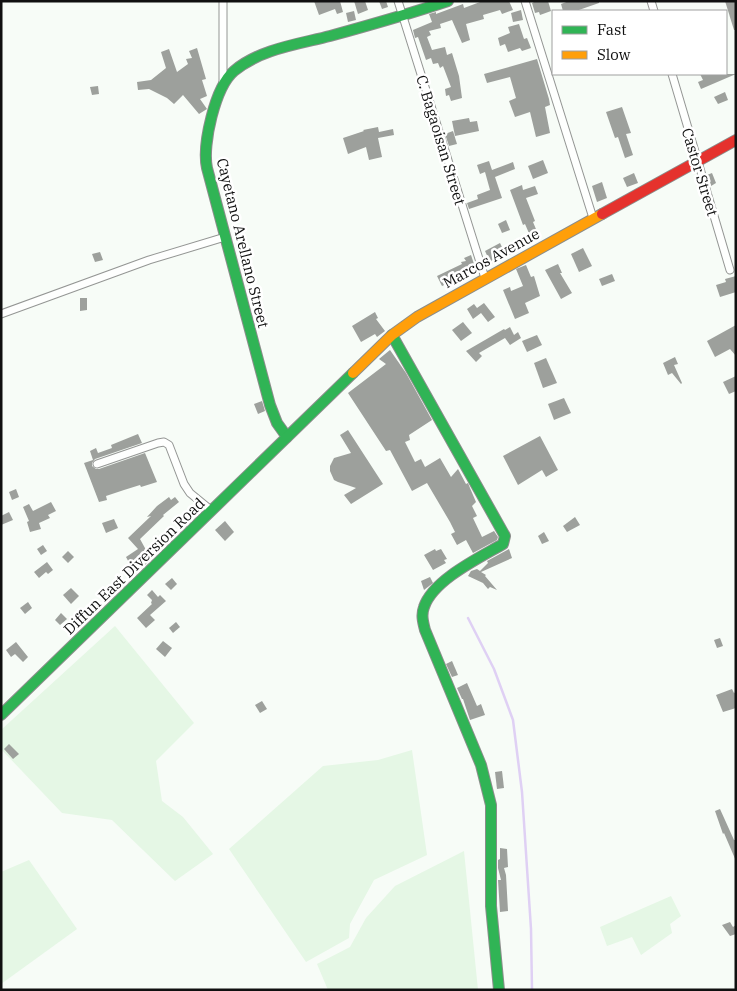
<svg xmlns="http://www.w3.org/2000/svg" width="737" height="991" font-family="'IBM Plex Serif',serif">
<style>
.farmland{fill:#e5f7e5}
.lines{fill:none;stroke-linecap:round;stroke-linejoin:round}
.stream{stroke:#dfd0f4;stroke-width:2.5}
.building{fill:#9da09c}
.street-casing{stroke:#949694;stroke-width:9}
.fast-casing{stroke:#8b8d8b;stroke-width:12}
.slow-casing{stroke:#8b8d8b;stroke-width:12}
.jam-casing{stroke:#8b8d8b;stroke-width:12}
.street{stroke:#fefffe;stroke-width:7}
.fast{stroke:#30b455;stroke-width:10}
.slow{stroke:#ff9f0a;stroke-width:10}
.jam{stroke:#e5322d;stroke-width:10}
.labels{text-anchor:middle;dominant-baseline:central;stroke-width:5;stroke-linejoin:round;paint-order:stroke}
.street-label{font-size:15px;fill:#101010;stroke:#fff}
</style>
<rect width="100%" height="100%" fill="#f7fcf7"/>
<g class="farmland">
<path d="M 115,626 L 194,723 L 156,761 L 162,801 L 183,817 L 213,854 L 175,881 L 112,820 L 62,813 L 1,749 L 1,730 Z"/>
<path d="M 412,750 L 427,855 L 374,880 L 350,924 L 349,938 L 306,962 L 229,849 L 323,766 L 378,760 Z"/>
<path d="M 464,851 L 478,990 L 328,990 L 317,964 L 350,947 L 366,918 L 395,886 Z"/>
<path d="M 29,860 L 77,929 L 1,984 L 1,872 Z"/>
<path d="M 671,896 L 681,916 L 670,924 L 672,933 L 641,955 L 632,937 L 607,946 L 600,927 Z"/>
</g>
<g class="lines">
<path class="stream" d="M 468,618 L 494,669 L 513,720 L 522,792 L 531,929 L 532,990"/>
</g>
<g class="building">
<path d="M 314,1 L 340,1 L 343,12 L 337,14 L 335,9 L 319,15 Z"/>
<path d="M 354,1 L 365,1 L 368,10 L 358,14 Z"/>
<path d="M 379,1 L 386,1 L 388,7 L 382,9 Z"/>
<path d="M 480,1 L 509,1 L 513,10 L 502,14 L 500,10 L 483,15 L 484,19 L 466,24 L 470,40 L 462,43 L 452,20 L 440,24 L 441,28 L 429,31 L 431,35 L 427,37 L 432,50 L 445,47 L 447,55 L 452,53 L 459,76 L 462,98 L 451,101 L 449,95 L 446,96 L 445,89 L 451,87 L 443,66 L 440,68 L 438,63 L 433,64 L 431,58 L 426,60 L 418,37 L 415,38 L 413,30 L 432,22 L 429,14 L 436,12 L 436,14 L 463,4 L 464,8 L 480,2 Z"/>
<path d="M 536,1 L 548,1 L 551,11 L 540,15 L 539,12 L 535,13 L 532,3 Z"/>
<path d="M 569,1 L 599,1 L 599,3 L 576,11 L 563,11 L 561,4 Z"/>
<path d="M 725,1 L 736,1 L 736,30 L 734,30 Z"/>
<path d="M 521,10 L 523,20 L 513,22 L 511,13 Z"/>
<path d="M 354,11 L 356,20 L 348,22 L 346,13 Z"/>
<path d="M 519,24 L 524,39 L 527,38 L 531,48 L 522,51 L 520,48 L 508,52 L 505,44 L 500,46 L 498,38 L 510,33 L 508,27 Z"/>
<path d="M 197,48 L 206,79 L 202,80 L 207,96 L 200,99 L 207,109 L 199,114 L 183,95 L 174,104 L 167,98 L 149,89 L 138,90 L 137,82 L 151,80 L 166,68 L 161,52 L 169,49 L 177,72 L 188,64 L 186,59 L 192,58 L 189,51 Z"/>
<path d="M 537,59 L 549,99 L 550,105 L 545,107 L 550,133 L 536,137 L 530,112 L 515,117 L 509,101 L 516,98 L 510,77 L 487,83 L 484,74 Z"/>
<path d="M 700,74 L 736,74 L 701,89 L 698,82 L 703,80 Z"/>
<path d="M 98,86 L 99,94 L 92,95 L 90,87 Z"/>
<path d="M 725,92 L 728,100 L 718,104 L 714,97 Z"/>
<path d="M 622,107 L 631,133 L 626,134 L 633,155 L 625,158 L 618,137 L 615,138 L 606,112 Z"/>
<path d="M 469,118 L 470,122 L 477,121 L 479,131 L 455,136 L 452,121 Z"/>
<path d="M 378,127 L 379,132 L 393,129 L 394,135 L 378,138 L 382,157 L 369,160 L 366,147 L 348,154 L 343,138 L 364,131 L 363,130 Z"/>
<path d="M 453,131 L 457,144 L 449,146 L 445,134 Z"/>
<path d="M 543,160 L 548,173 L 533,179 L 528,166 Z"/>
<path d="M 489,161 L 492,170 L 513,162 L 515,169 L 495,177 L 502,198 L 469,209 L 467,203 L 478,199 L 477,195 L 490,190 L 485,172 L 480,174 L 477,165 Z"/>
<path d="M 634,173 L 638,183 L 627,187 L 623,178 Z"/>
<path d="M 712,173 L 716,183 L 711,186 L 707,175 Z"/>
<path d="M 602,182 L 607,198 L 597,202 L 592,186 Z"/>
<path d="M 522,185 L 523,190 L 535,186 L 538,194 L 526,198 L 535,221 L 533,222 L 538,234 L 531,238 L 525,224 L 523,225 L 510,190 Z"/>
<path d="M 506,220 L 510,230 L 502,233 L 498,224 Z"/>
<path d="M 500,243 L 503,249 L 508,247 L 511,254 L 491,264 L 485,251 Z"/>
<path d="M 583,248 L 592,266 L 579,272 L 571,254 Z"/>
<path d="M 100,252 L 103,260 L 95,262 L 92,254 Z"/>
<path d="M 471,255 L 477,273 L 466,277 L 466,275 L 442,286 L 437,276 L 462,264 L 461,262 L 466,261 L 464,258 Z"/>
<path d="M 558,264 L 562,273 L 560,273 L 572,293 L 561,299 L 545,270 Z"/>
<path d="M 526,265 L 531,277 L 534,276 L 540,296 L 525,303 L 529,313 L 515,319 L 503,290 L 510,287 L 511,291 L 523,286 L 516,269 Z"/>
<path d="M 612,274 L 615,281 L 602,286 L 599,279 Z"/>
<path d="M 736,276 L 736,292 L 720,297 L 716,285 L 726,282 L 725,279 Z"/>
<path d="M 80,298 L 87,298 L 87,310 L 80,311 Z"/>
<path d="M 484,303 L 495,317 L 488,322 L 481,313 L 473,319 L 467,309 L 474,304 L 477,308 Z"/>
<path d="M 375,312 L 378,318 L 376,319 L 385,331 L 377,337 L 375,334 L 361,342 L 352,326 Z"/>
<path d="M 463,322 L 472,333 L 461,341 L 452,330 Z"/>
<path d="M 736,325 L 736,356 L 730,349 L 715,357 L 707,341 Z"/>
<path d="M 510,327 L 514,335 L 518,332 L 521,338 L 510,345 L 505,338 L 479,353 L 482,356 L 476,362 L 466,351 L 504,329 L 505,330 Z"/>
<path d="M 537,335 L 542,345 L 527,352 L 522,341 Z"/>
<path d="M 390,350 L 406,373 L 432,420 L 409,435 L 410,440 L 405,442 L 415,462 L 421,459 L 425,467 L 440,458 L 451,477 L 458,469 L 466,484 L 468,483 L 470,488 L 476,502 L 472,506 L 477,516 L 473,518 L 482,537 L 494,531 L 498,537 L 497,540 L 473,553 L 466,540 L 457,545 L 451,534 L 455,532 L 450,522 L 427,483 L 412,491 L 390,450 L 386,451 L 348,393 L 386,364 L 379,359 Z"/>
<path d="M 675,357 L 678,364 L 674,365 L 682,383 L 681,384 L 672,373 L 668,375 L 663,363 Z"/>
<path d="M 546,358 L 557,383 L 543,388 L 534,363 Z"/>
<path d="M 736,376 L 736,391 L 729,394 L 723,382 Z"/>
<path d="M 564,398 L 571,413 L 554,420 L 548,404 Z"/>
<path d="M 262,401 L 265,411 L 258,414 L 254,404 Z"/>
<path d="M 348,430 L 383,484 L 351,504 L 344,495 L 356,488 L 338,482 L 334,480 L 330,471 L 330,466 L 334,458 L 351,453 L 340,435 Z"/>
<path d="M 138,434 L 142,443 L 95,459 L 92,463 L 92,466 L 96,469 L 99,469 L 145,453 L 157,482 L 141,487 L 140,485 L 124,490 L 106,496 L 107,500 L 99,502 L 84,463 L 93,460 L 90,451 L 96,448 L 98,453 L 112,448 L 111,445 Z"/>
<path d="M 540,436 L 558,470 L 546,477 L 542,470 L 518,485 L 503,456 Z"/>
<path d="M 16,489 L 19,497 L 12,500 L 9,492 Z"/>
<path d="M 169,497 L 171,500 L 175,497 L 179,502 L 163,515 L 164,516 L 140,539 L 151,559 L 130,580 L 126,571 L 132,568 L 126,557 L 138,549 L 128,538 L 151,516 L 147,517 L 157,506 Z"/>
<path d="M 51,502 L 56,511 L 48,515 L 50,518 L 39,523 L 41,529 L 30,532 L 27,522 L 29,521 L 23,507 L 29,504 L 33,511 Z"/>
<path d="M 9,512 L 13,520 L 1,525 L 1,516 Z"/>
<path d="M 575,517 L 580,525 L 567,532 L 563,526 Z"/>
<path d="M 114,519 L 118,528 L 106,533 L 102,523 Z"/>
<path d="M 225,521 L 234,532 L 225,541 L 215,530 Z"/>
<path d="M 544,532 L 549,541 L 542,544 L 538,536 Z"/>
<path d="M 43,545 L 47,551 L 41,555 L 37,549 Z"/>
<path d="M 435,549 L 436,551 L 441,549 L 447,559 L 444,560 L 446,563 L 433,570 L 424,555 Z"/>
<path d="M 509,549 L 512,558 L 481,572 L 486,575 L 485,576 L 497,590 L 490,587 L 488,589 L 483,583 L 468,576 L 471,571 L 477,569 L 480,571 L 488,563 L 487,561 Z"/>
<path d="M 68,551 L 74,557 L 68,563 L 62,557 Z"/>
<path d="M 47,562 L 53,570 L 48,574 L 46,572 L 39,578 L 34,572 Z"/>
<path d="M 430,577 L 433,583 L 424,590 L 421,581 Z"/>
<path d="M 172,578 L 177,584 L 171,590 L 165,584 Z"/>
<path d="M 71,588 L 79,596 L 71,604 L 63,595 Z"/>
<path d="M 152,590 L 158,597 L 160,595 L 166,601 L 150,615 L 155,620 L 146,628 L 137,618 L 152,604 L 151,603 L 152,600 L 147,595 Z"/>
<path d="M 28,602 L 32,608 L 25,614 L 20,608 Z"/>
<path d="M 61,613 L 67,619 L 60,625 L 55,620 Z"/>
<path d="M 176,622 L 180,627 L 173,633 L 169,628 Z"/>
<path d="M 720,638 L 723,646 L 717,648 L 714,640 Z"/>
<path d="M 163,641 L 172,648 L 165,657 L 156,649 Z"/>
<path d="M 16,642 L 28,657 L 23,662 L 15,654 L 11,657 L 6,650 Z"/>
<path d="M 452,661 L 458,675 L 452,677 L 446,664 Z"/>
<path d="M 467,683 L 477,706 L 481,704 L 485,715 L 470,720 L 463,699 L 462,699 L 457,688 Z"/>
<path d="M 732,689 L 734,693 L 736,692 L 736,708 L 723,712 L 716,695 Z"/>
<path d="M 262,701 L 267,709 L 260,713 L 255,705 Z"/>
<path d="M 9,744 L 19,754 L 13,759 L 4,749 Z"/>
<path d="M 502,771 L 504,788 L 497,789 L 495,772 Z"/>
<path d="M 720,809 L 734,840 L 736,840 L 736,861 L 724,833 L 723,834 L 715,811 Z"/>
<path d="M 500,848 L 507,849 L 508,867 L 504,868 L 506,875 L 508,911 L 500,912 L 498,880 L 501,880 L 498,868 L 498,860 L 500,859 Z"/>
<path d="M 730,922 L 733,927 L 736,925 L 736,934 L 730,936 L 722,925 Z"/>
</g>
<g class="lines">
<defs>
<g id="street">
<path d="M 223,1 L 223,85"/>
<path d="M 398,1 L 485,278"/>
<path d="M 525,1 L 593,218"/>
<path d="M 651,1 L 654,11"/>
<path d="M 672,74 L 730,270"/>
<path d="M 1,314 L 149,260 L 225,237"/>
<path d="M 97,464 L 158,443 L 164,442 L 169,445 L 184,484 L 190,493 L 212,511"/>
</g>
<g id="fast">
<path d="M 392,335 L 505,536 L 503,544 C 479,558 433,580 424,607 C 421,615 423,622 425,630 L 481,765 L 491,805 L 491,906 L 499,990"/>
<path d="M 287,437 L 277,423 L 270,405 L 207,168 C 202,145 215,87 234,71 C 260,49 299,44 330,36 C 370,25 409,14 448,1"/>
<path d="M 1,715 L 353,373"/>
</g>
<path id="slow" d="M 353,373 L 392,335 L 417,317 L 602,214"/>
<path id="jam" d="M 602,214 L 736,140"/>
</defs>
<use href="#street" class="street-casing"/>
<use href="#fast" class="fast-casing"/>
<use href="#slow" class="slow-casing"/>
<use href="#jam" class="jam-casing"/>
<use href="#street" class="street"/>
<use href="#fast" class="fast"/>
<use href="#slow" class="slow"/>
<use href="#jam" class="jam"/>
</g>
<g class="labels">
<g class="street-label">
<text transform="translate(441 140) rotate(73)">C. Bagaoisan Street</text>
<text transform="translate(700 172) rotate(73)">Castor Street</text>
<text transform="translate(243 243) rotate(76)">Cayetano Arellano Street</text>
<text transform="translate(491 258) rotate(-29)">Marcos Avenue</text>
<text transform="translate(134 566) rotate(-44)">Diffun East Diversion Road</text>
</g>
</g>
<rect width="737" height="991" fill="none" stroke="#101010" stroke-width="5"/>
<rect x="552" y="10" width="175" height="65" fill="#ffffff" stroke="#9f9f9f"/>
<rect x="562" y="26" width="25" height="8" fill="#30b455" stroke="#9f9f9f"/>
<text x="597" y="35" font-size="15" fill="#101010">Fast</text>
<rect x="562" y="51" width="25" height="8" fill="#ff9f0a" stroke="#9f9f9f"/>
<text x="597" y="60" font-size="15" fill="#101010">Slow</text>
</svg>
